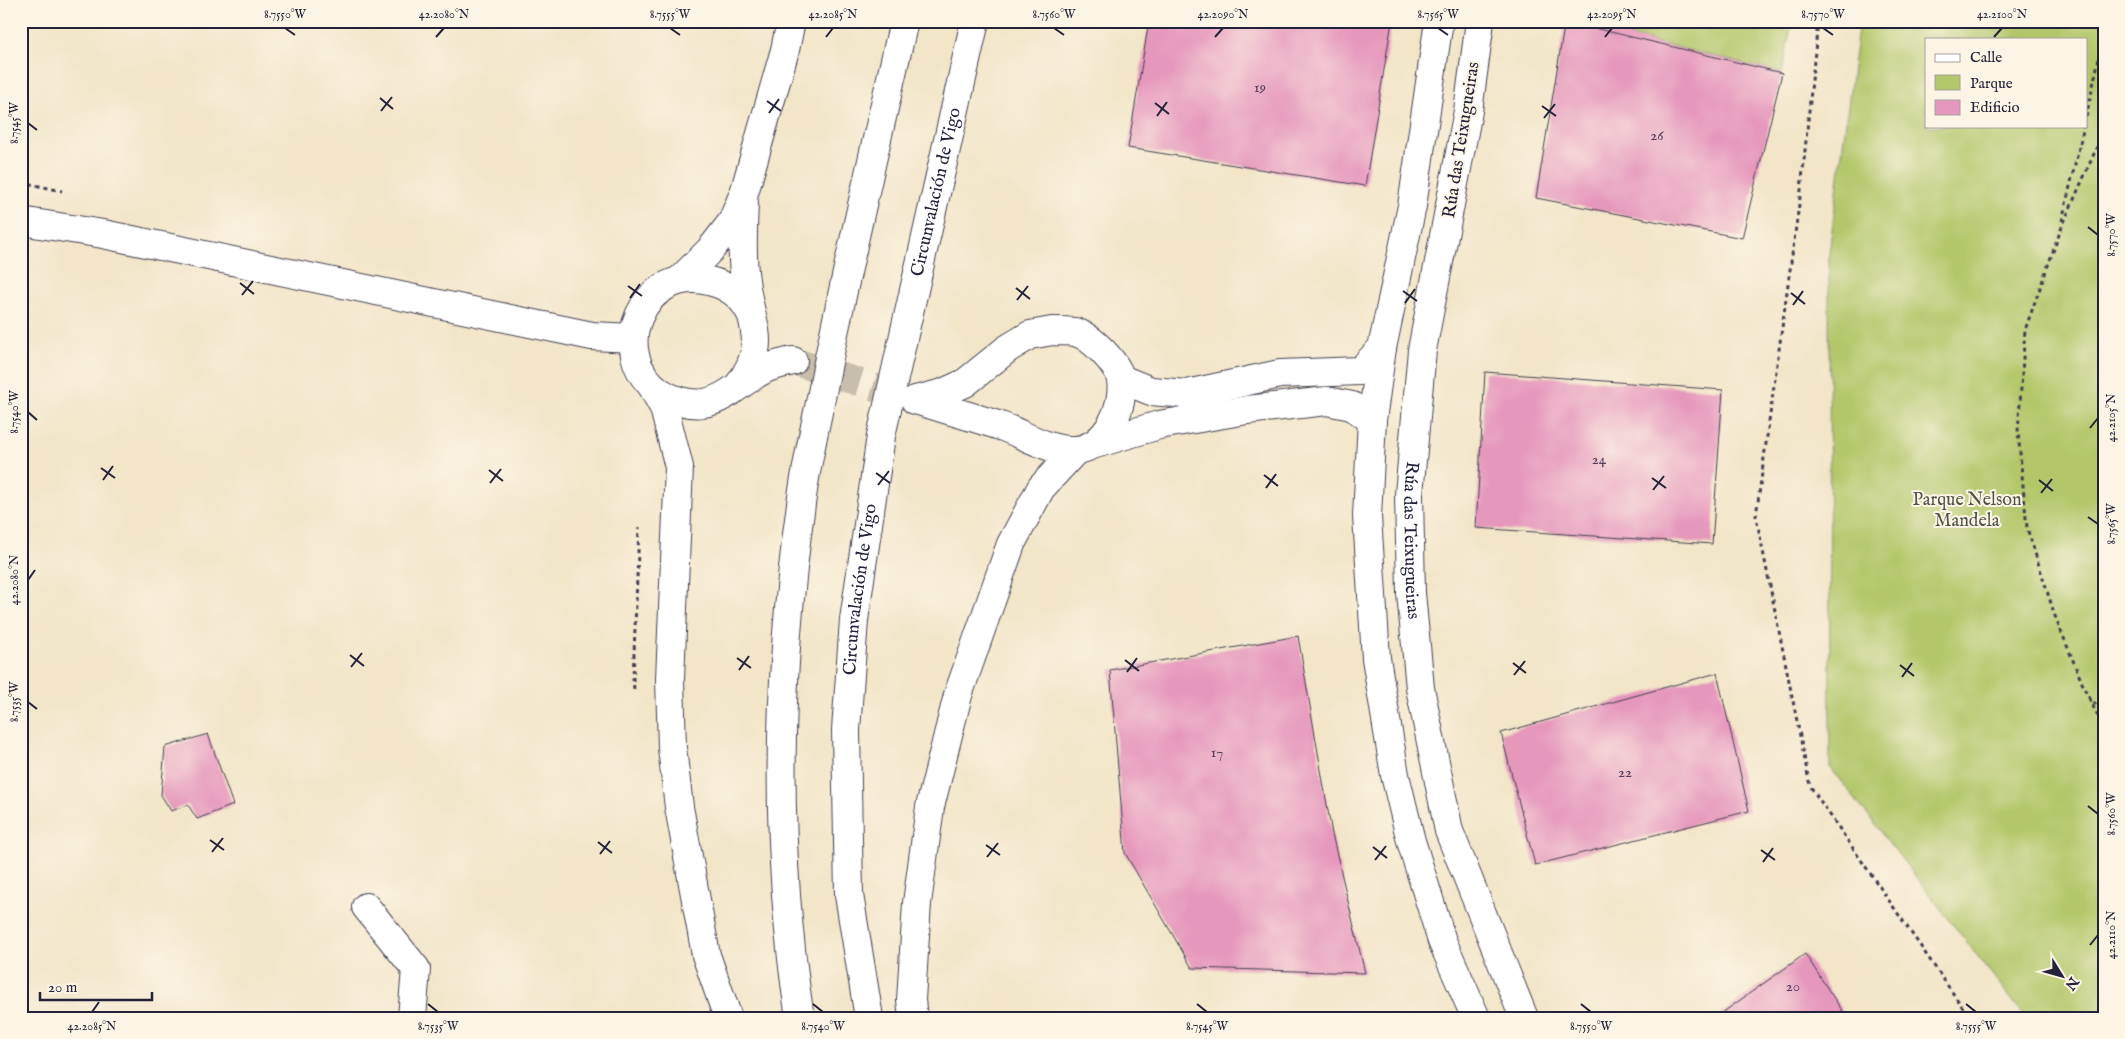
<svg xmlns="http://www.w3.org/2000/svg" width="2125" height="1039" font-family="'IM FELL English',serif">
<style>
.green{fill:#b3c76b;stroke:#6a7453;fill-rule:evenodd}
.building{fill:#e697bc}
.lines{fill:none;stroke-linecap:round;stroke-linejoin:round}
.secondary-tunnel{stroke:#c8beac;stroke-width:28;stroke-dasharray:28 14;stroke-linecap:butt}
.minor-casing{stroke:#413f50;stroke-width:30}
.secondary-casing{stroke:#413f50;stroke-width:30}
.motorway-casing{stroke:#413f50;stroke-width:30}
.path{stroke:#413f50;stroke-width:3;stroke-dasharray:4 4;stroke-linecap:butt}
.minor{stroke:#fff;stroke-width:28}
.secondary{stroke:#fff;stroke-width:28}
.motorway{stroke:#fff;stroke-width:28}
.ticks{fill:none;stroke:#22223b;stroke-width:2}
.labels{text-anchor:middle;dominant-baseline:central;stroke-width:4;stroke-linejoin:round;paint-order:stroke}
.number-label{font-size:15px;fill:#533f5b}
.street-label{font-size:18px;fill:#22223b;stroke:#fcf5e5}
.park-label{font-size:18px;fill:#4e5449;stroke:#fcf5e5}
.neatline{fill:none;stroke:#22223b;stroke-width:2}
.ticks-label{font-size:12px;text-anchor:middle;fill:#22223b}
</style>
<rect width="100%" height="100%" fill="#fcf5e5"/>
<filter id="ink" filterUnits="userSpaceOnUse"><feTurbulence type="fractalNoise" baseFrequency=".02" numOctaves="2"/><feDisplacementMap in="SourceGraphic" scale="10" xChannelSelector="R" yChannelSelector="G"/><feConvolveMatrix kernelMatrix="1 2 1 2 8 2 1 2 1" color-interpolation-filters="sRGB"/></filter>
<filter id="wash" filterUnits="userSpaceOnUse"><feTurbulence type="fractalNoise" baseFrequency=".0096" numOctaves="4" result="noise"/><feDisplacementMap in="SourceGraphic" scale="20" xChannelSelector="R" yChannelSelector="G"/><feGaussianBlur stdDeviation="1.12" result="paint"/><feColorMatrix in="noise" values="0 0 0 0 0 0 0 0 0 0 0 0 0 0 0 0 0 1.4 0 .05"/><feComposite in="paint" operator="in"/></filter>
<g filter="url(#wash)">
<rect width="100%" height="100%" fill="#f2e5c8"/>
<g class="green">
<path d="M 1569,21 L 1792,21 L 1782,73 Z"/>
<path d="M 1859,21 L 2104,21 L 2104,1018 L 2026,1018 L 1830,767 L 1829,253 ZM 1926,39 L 2086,39 L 2086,126 L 1926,126 Z"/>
</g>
<g id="blocks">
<g class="building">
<path d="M 1149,21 L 1392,21 L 1365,186 L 1128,148 Z"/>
<path d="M 1565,21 L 1782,73 L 1742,238 L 1536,198 Z"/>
<path d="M 1485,372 L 1723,390 L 1712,544 L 1476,528 Z"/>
<path d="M 1298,636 L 1332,834 L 1365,973 L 1192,968 L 1125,853 L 1110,670 Z"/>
<path d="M 1717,673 L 1749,811 L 1535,865 L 1501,733 Z"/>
<path d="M 208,734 L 233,805 L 197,819 L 188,805 L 171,811 L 161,795 L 165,747 Z"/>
<path d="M 1805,954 L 1847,1018 L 1715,1018 Z"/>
</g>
</g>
</g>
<g filter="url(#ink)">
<use href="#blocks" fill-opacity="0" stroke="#413f50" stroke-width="1"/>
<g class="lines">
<path class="secondary-tunnel" d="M 793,361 L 914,400"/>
<defs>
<g id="minor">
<path d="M 1439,21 L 1412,206 L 1382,348 L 1372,420 L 1367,516 L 1376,658 L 1395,775 L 1411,841 L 1442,941 L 1476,1018"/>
<path id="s1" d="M 1480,21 L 1468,111 L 1422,350 L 1409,494 L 1411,593 L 1420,688 L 1449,831 L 1524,1018"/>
<path d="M 21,221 L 103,234 L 592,336 L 633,338"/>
<path d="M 1121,379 L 1151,391 L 1187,394 L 1280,374 L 1360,371 L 1382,348"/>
<path d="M 1092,445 L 1159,425 L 1247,410 L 1327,401 L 1352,406 L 1372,420"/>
<path d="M 366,907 L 416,969 L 412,1018"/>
</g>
<g id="secondary">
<path d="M 680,280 L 711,249 L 732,222 L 744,193 L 785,50 L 791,21"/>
<path d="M 750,312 C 742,296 727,285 709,281 C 643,265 605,353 660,392 C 672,400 689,405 704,403 C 728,399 745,378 767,368 C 775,365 784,363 793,361"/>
<path d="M 1052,331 C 1059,331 1068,331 1075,332 C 1091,336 1118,364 1121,380 C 1125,408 1106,448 1075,450 C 1051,452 1025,435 1003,427 C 974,417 944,409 915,400 L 943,393 L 965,383 L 1007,349 L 1030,335 Z"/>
<path d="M 739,385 C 770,342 750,326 745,280 C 741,254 743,228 744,203"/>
</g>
<g id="motorway">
<path d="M 652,386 L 664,408 L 679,467 L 670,679 L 672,748 L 679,807 L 706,955 L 728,1018"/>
<path d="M 800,1018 C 773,844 777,671 802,497 C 807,462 815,427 822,393 C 846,268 876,145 904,21"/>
<path id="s2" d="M 869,1018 L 849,895 L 846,730 L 854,620 L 881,436 L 975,21"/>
<path d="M 913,1018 L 911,1000 L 917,903 L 930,807 L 958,695 L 1011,544 L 1041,488 L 1076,450"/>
</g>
</defs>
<use href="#minor" class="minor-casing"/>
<use href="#secondary" class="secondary-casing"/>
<use href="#motorway" class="motorway-casing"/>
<g class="path">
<path d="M 1818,21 L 1801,190 L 1756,516 L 1810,786 L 1970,1018"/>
<path d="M 2086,117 L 2104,36"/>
<path d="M 2104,131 L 2061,229 L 2025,330 L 2018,432 L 2027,528 L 2055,616 L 2087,695 L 2104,713"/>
<path d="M 21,182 L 62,191"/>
<path d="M 2062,221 L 2084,126"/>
<path d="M 634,689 L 633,679 L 639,527"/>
<path d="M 2089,698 L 2104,729"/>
</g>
<use href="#minor" class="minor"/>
<use href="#secondary" class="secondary"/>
<use href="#motorway" class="motorway"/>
</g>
</g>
<path class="ticks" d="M 285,28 L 295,35M 670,28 L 680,35M 1054,28 L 1064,35M 1438,28 L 1448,35M 1823,28 L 1833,35M 436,37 L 444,28M 826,37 L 833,28M 1215,37 L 1223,28M 1605,37 L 1612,28M 1994,37 L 2002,28M 380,98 L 393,109M 767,101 L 781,111M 1155,103 L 1169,114M 1542,106 L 1556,116M 381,111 L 392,97M 769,113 L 779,99M 1157,116 L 1167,102M 1544,118 L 1555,104M 28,123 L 37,130M 2088,227 L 2098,235M 240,283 L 254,294M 628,286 L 642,296M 1016,288 L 1030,299M 1403,291 L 1417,301M 1791,293 L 1805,304M 242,295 L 253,281M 630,298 L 640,284M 1017,300 L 1028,286M 1405,303 L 1415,289M 1793,305 L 1803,291M 28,412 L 37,420M 2090,428 L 2098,418M 101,468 L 115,478M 489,470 L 503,481M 876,473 L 890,483M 1264,475 L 1278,486M 1652,478 L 1666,488M 103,480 L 113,466M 2039,480 L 2053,491M 490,483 L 501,469M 878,485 L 889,471M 1266,488 L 1276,474M 1653,490 L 1664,476M 2041,493 L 2052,479M 2088,517 L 2098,524M 28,580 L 35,570M 350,655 L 364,666M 737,658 L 751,668M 1125,660 L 1139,671M 1513,663 L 1526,673M 1900,665 L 1914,676M 351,667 L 362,653M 739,670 L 749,656M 1127,672 L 1137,658M 1514,675 L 1525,661M 1902,677 L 1912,663M 28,702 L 37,709M 2088,806 L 2098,814M 210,840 L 224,850M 598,842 L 612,853M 986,845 L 1000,855M 1373,847 L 1387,858M 1761,850 L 1775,860M 212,852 L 223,838M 600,854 L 610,841M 987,857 L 998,843M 1375,860 L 1386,846M 1763,862 L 1773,848M 2090,945 L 2098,935M 428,1004 L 438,1012M 813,1004 L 823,1012M 1197,1004 L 1207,1012M 1581,1004 L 1591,1012M 1966,1004 L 1976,1012M 92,1012 L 99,1002"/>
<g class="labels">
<g class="number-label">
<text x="1260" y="87">19</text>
<text x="1657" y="135">26</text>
<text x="1599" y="459">24</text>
<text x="1217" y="752">17</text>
<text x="1625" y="772">22</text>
<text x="1793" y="986">20</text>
</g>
<g class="street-label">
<text transform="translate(1462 140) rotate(-81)">Rúa das Teixugueiras</text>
<text stroke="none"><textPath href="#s2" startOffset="836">Circunvalación de Vigo</textPath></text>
<text stroke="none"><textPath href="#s1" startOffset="525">Rúa das Teixugueiras</textPath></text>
<text stroke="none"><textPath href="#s2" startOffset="431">Circunvalación de Vigo</textPath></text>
</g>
<g class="park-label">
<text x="1967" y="500">Parque Nelson<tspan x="1967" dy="21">Mandela</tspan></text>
</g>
</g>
<rect width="2125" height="1039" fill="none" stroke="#fcf5e5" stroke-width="55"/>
<rect x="1925" y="38" width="162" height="90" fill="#fcf5e5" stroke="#a5a1a1"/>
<rect x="1935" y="54" width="25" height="8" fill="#ffffff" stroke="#a5a1a1"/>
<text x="1970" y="62" font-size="15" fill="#22223b">Calle</text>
<rect x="1935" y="75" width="25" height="15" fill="#b3c76b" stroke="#a5a1a1"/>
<text x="1970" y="88" font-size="15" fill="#22223b">Parque</text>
<rect x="1935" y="100" width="25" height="15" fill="#e697bc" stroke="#a5a1a1"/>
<text x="1970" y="112" font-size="15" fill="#22223b">Edificio</text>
<g transform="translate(2062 976) rotate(127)" stroke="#fcf5e5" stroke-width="4" paint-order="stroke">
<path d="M0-4L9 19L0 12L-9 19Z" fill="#22223b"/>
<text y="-8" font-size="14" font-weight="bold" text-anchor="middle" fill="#22223b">N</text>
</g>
<path d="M40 992v8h112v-8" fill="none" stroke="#22223b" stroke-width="2.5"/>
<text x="48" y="992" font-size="15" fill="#22223b" stroke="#fcf5e5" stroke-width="4" paint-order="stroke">20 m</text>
<rect x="28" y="28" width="2070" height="984" class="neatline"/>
<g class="ticks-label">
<text x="285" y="18">8.7550°W</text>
<text x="444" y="18">42.2080°N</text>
<text x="670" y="18">8.7555°W</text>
<text x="833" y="18">42.2085°N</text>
<text x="1054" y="18">8.7560°W</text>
<text x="1223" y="18">42.2090°N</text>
<text x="1438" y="18">8.7565°W</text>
<text x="1612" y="18">42.2095°N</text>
<text x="1823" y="18">8.7570°W</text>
<text x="2002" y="18">42.2100°N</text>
<text transform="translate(14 123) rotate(-90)" y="4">8.7545°W</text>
<text transform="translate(2111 235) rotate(-90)" y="4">8.7570°W</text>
<text transform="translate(14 412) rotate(-90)" y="4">8.7540°W</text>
<text transform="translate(2111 418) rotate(-90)" y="4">42.2105°N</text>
<text transform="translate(2111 524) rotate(-90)" y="4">8.7565°W</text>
<text transform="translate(14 580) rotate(-90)" y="4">42.2080°N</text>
<text transform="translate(14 702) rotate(-90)" y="4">8.7535°W</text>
<text transform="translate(2111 814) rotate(-90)" y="4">8.7560°W</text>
<text transform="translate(2111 935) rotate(-90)" y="4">42.2110°N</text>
<text x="92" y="1030">42.2085°N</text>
<text x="438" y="1030">8.7535°W</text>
<text x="823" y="1030">8.7540°W</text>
<text x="1207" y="1030">8.7545°W</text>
<text x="1591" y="1030">8.7550°W</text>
<text x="1976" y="1030">8.7555°W</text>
</g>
</svg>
